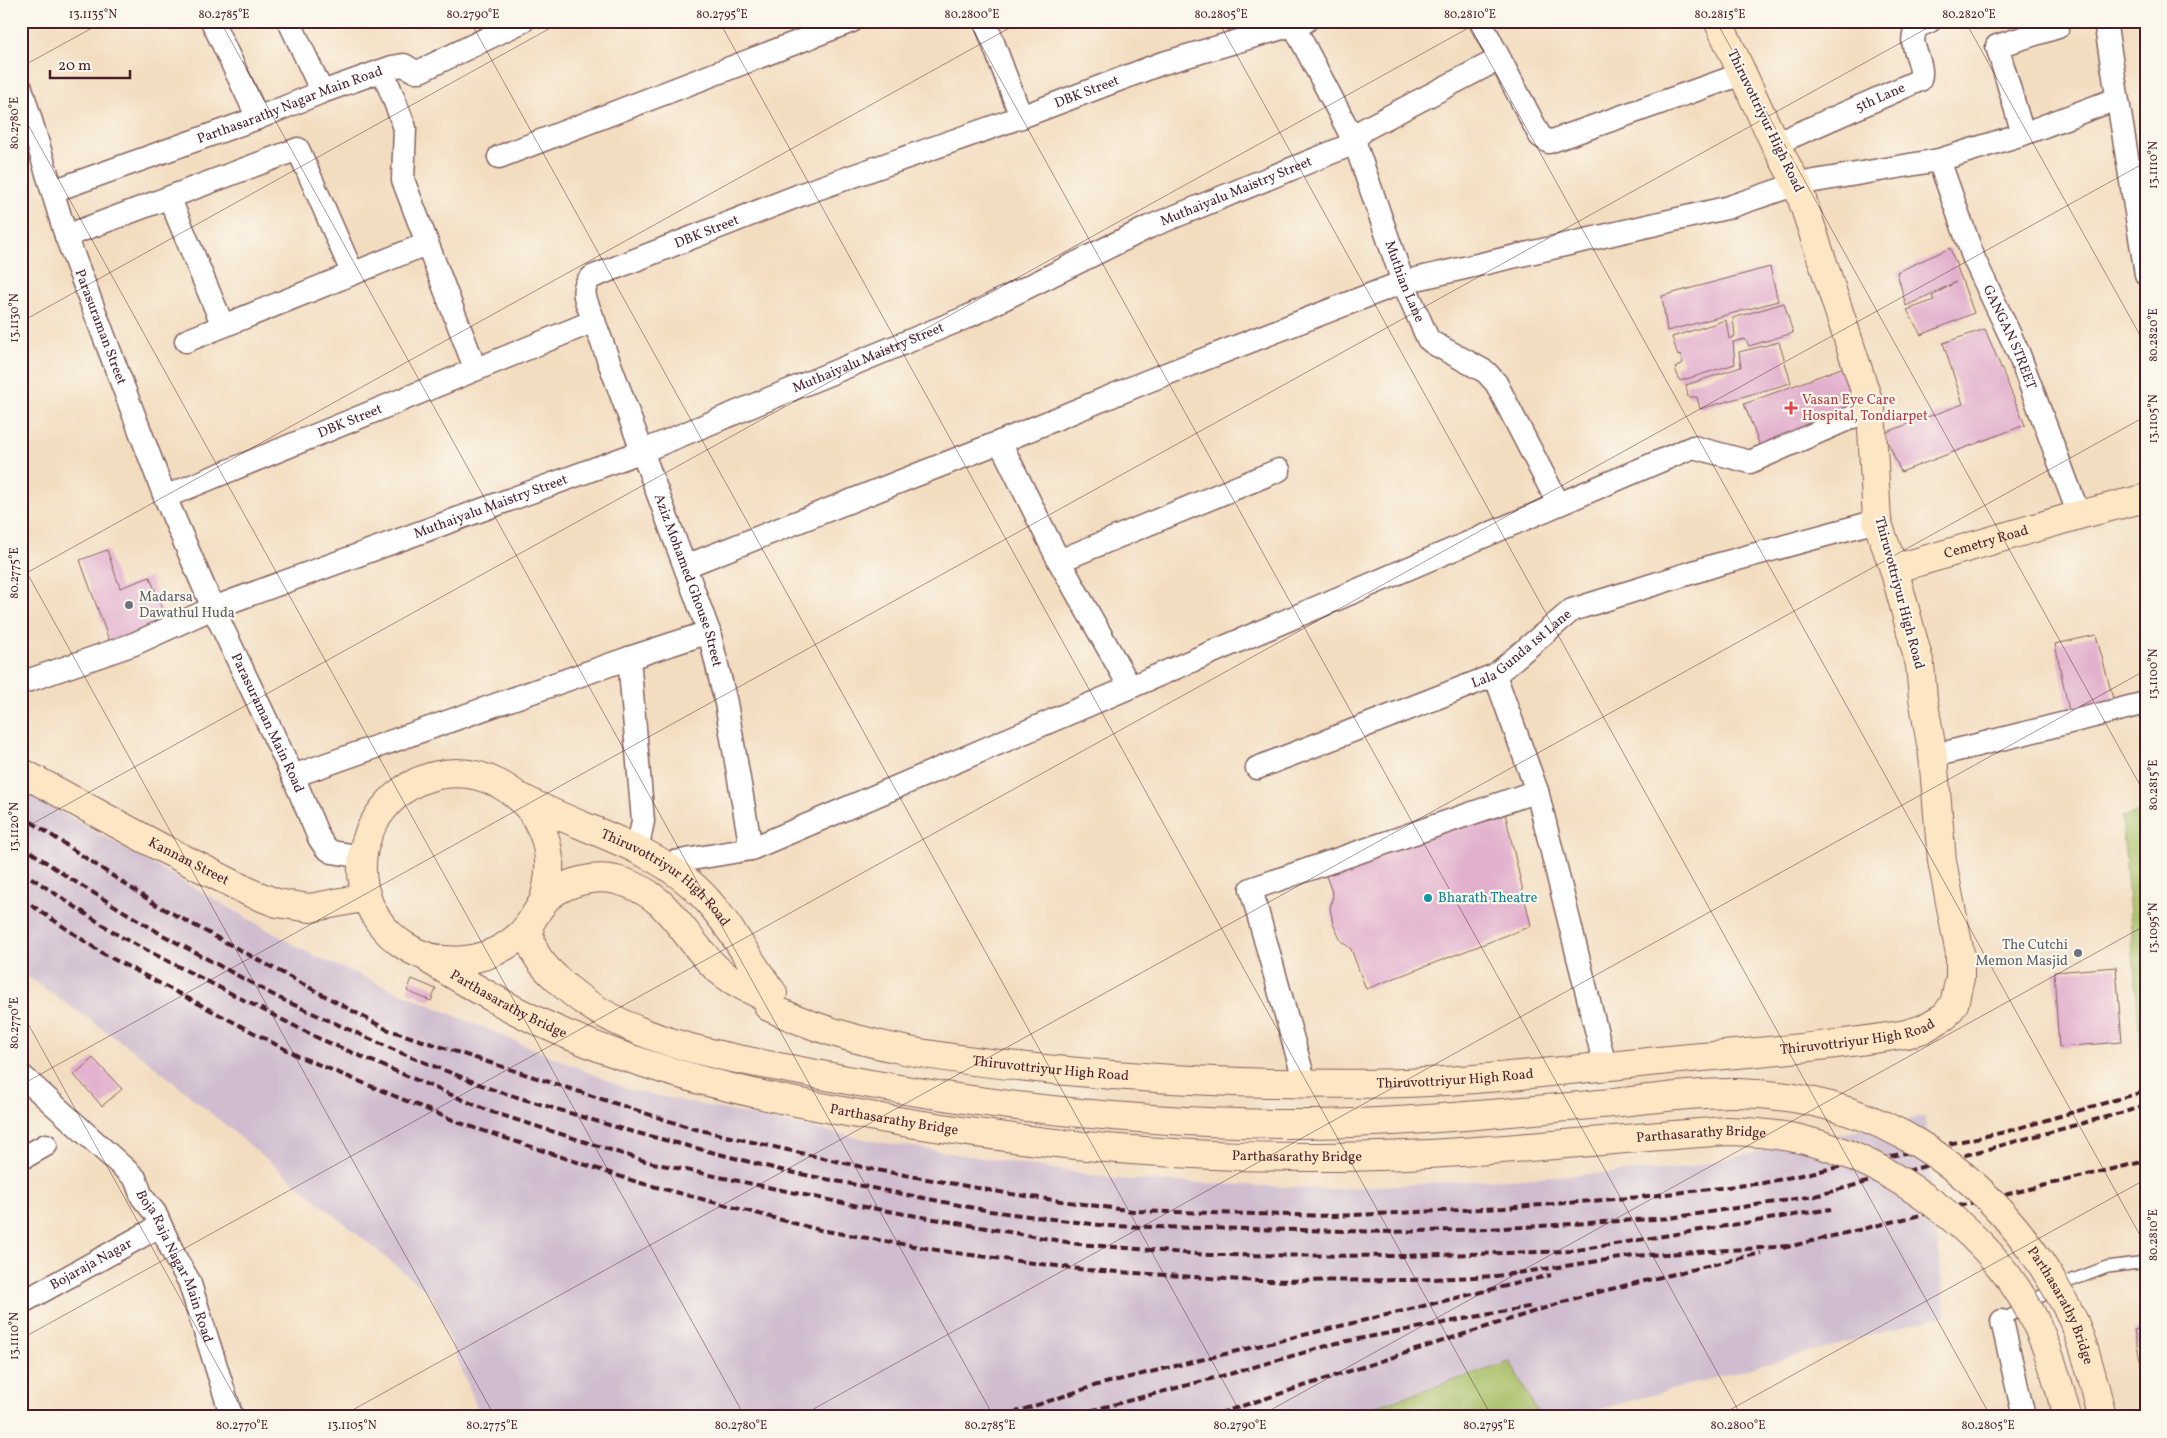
<svg xmlns="http://www.w3.org/2000/svg" width="2167" height="1438" font-family="Vollkorn,serif">
<style>
.industrial{fill:#cfbdcf}
.green{fill:#a5be64;stroke:#786e48}
.building{fill:#e2afcd}
.lines{fill:none;stroke-linecap:round;stroke-linejoin:round}
.lane-casing{stroke:#85625f;stroke-width:14}
.street-casing{stroke:#85625f;stroke-width:25}
.secondary-casing{stroke:#85625f;stroke-width:30}
.lane{stroke:#fff;stroke-width:11}
.street{stroke:#fff;stroke-width:22}
.secondary{stroke:#fce6c4;stroke-width:28}
.rail{stroke:#4a1f2b;stroke-width:4;stroke-dasharray:8 4;stroke-linecap:butt}
.secondary-bridge-casing{stroke:#85625f;stroke-width:30;stroke-linecap:butt}
.secondary-bridge{stroke:#fce6c4;stroke-width:28}
.ticks{fill:none;stroke:#4a1f2b;stroke-width:1;stroke-opacity:0.45}
.health-dot{fill:#e0444e;stroke:#fbf7ec;stroke-width:2}
.worship-dot{fill:#6b7280;stroke:#fbf7ec;stroke-width:2}
.culture-dot{fill:#0f9aa8;stroke:#fbf7ec;stroke-width:2}
.labels{text-anchor:middle;dominant-baseline:central;stroke-width:4.5;stroke-linejoin:round;paint-order:stroke}
.street-label{font-size:14px;fill:#4a1f2b;stroke:#fbf7ec}
.health-label{font-size:14px;fill:#be3a42;stroke:#fbf7ec;text-anchor:start}
.worship-label{font-size:14px;fill:#5b616d;stroke:#fbf7ec;text-anchor:start}
.culture-label{font-size:14px;fill:#0d838f;stroke:#fbf7ec;text-anchor:start}
.neatline{fill:none;stroke:#4a1f2b;stroke-width:2}
.ticks-label{font-size:12px;text-anchor:middle;fill:#4a1f2b}
</style>
<rect width="100%" height="100%" fill="#fbf7ec"/>
<filter id="ink" filterUnits="userSpaceOnUse"><feTurbulence type="fractalNoise" baseFrequency=".02" numOctaves="2"/><feDisplacementMap in="SourceGraphic" scale="10" xChannelSelector="R" yChannelSelector="G"/><feConvolveMatrix kernelMatrix="1 2 1 2 8 2 1 2 1" color-interpolation-filters="sRGB"/></filter>
<filter id="wash" filterUnits="userSpaceOnUse"><feTurbulence type="fractalNoise" baseFrequency=".0096" numOctaves="4" result="noise"/><feDisplacementMap in="SourceGraphic" scale="20" xChannelSelector="R" yChannelSelector="G"/><feGaussianBlur stdDeviation="1.12" result="paint"/><feColorMatrix in="noise" values="0 0 0 0 0 0 0 0 0 0 0 0 0 0 0 0 0 1.4 0 .05"/><feComposite in="paint" operator="in"/></filter>
<g filter="url(#wash)">
<rect width="100%" height="100%" fill="#f3ddc0"/>
<path class="industrial" d="M 21,789 L 312,955 L 630,1090 L 874,1141 L 1116,1179 L 1328,1189 L 1678,1169 L 1925,1116 L 1945,1315 L 1572,1417 L 1540,1417 L 1510,1362 L 1343,1417 L 481,1417 L 432,1296 L 143,1057 L 21,972 Z"/>
<g class="green">
<path d="M 2146,810 L 2146,1062 L 2142,1063 L 2122,817 Z"/>
<path d="M 1510,1362 L 1540,1417 L 1343,1417 Z"/>
</g>
<g id="blocks">
<g class="building">
<path d="M 1950,248 L 1974,313 L 1921,335 L 1907,310 L 1934,300 L 1932,296 L 1956,282 L 1906,306 L 1897,272 Z"/>
<path d="M 1770,267 L 1778,301 L 1667,331 L 1662,296 Z"/>
<path d="M 1784,303 L 1793,333 L 1749,346 L 1745,339 L 1733,342 L 1735,364 L 1680,381 L 1675,368 L 1683,363 L 1680,354 L 1678,356 L 1672,337 L 1726,320 L 1729,339 L 1735,336 L 1733,318 Z"/>
<path d="M 1985,329 L 2025,425 L 1901,472 L 1884,433 L 1963,404 L 1943,343 Z"/>
<path d="M 1779,342 L 1791,383 L 1700,409 L 1697,397 L 1688,397 L 1686,385 L 1741,367 L 1739,352 Z"/>
<path d="M 1844,367 L 1859,409 L 1760,446 L 1744,404 Z"/>
<path d="M 107,550 L 120,588 L 150,577 L 167,623 L 110,643 L 80,560 Z"/>
<path d="M 2096,635 L 2115,706 L 2070,716 L 2055,644 Z"/>
<path d="M 1502,800 L 1531,926 L 1366,989 L 1351,949 L 1341,941 L 1333,924 L 1330,908 L 1333,895 L 1323,868 Z"/>
<path d="M 2116,967 L 2122,1042 L 2059,1047 L 2054,972 Z"/>
<path d="M 412,979 L 436,989 L 431,1001 L 407,991 Z"/>
<path d="M 93,1058 L 122,1089 L 102,1106 L 74,1075 Z"/>
<path d="M 2146,1328 L 2146,1364 L 2141,1365 L 2134,1330 Z"/>
</g>
</g>
</g>
<g filter="url(#ink)">
<use href="#blocks" fill-opacity="0" stroke="#85625f" stroke-width="1"/>
<g class="lines">
<defs>
<path id="lane" d="M 2002,1321 L 2057,1286 L 2107,1267 L 2146,1262"/>
<g id="street">
<path d="M 212,21 L 258,118"/>
<path d="M 289,21 L 322,92"/>
<path d="M 985,21 L 1021,117"/>
<path d="M 1480,21 L 1540,136 L 1549,142 L 1742,74"/>
<path d="M 2105,21 L 2146,274"/>
<path id="s1" d="M 1294,26 L 1355,143 L 1403,282 L 1428,339 L 1433,343 L 1486,372 L 1496,383 L 1558,503"/>
<path d="M 383,71 L 405,128 L 403,180 L 475,368"/>
<path id="s2" d="M 21,88 L 66,236 L 165,497 L 213,608 L 293,776 L 319,838 L 325,847 L 332,852 L 363,857"/>
<path d="M 2023,134 L 1997,46 L 2058,27 L 2057,21"/>
<path id="s3" d="M 1775,144 L 1920,80 C 1926,60 1904,45 1918,26 L 1930,21"/>
<path d="M 499,157 L 852,21"/>
<path id="s4" d="M 1939,160 L 1974,259 L 2018,352 L 2079,515"/>
<path id="s5" d="M 53,191 L 258,118 L 322,92 L 392,67 L 404,65 L 414,71 L 420,71 L 523,21"/>
<path d="M 170,199 L 223,326"/>
<path d="M 66,236 L 298,149 L 352,272"/>
<path id="s6" d="M 594,321 L 709,632 L 726,703 L 751,849"/>
<path d="M 186,341 L 426,244"/>
<path d="M 1000,442 L 1059,561 L 1130,687"/>
<path id="s7" d="M 165,497 L 594,321 C 588,304 577,290 592,277 L 805,193 L 1021,117 L 1160,64 L 1306,21"/>
<path d="M 1059,561 L 1279,470"/>
<path d="M 686,566 L 1000,442 L 1148,381 L 1403,282 L 1726,208 L 1797,184 L 1939,160 L 2023,134 L 2116,99"/>
<path d="M 629,658 L 643,821 L 637,850"/>
<path d="M 1495,675 L 1537,791 L 1605,1066"/>
<path id="s8" d="M 21,683 L 134,644 L 213,608 L 643,451 L 967,317 L 1149,227 L 1355,143 L 1357,137 L 1365,129 L 1499,59"/>
<path d="M 1933,756 L 2146,703"/>
<path id="s9" d="M 1257,768 L 1495,675 L 1572,610 L 1716,565 L 1877,521"/>
<path d="M 293,776 L 629,658 L 709,632"/>
<path d="M 662,864 L 751,849 L 1693,447 L 1750,462 L 1871,409"/>
<path id="s10" d="M 21,1075 L 135,1178 L 142,1197 L 155,1213 L 176,1259 L 189,1281 L 232,1417"/>
<path d="M 1305,1083 L 1251,889 L 1537,791"/>
<path d="M 21,1159 L 46,1145"/>
<path id="s11" d="M 21,1303 L 160,1226"/>
<path d="M 2002,1321 L 2024,1417"/>
</g>
<g id="secondary">
<path id="s12" d="M 1894,569 L 2079,515 L 2146,498"/>
<path id="s13" d="M 21,772 L 160,847 L 251,893 L 277,903 L 310,908 L 367,897"/>
<path id="s14" d="M 520,797 C 576,828 644,842 693,886 C 725,914 747,959 773,993 L 770,1003"/>
<path d="M 542,905 C 582,793 442,724 378,816 C 363,838 358,866 365,891 C 370,914 386,934 405,946 C 442,970 490,963 521,934 C 530,925 535,915 541,905 C 556,884 593,874 616,880 C 668,892 681,934 715,967 C 730,981 749,990 768,998 L 769,1007"/>
<path d="M 529,925 C 529,949 539,962 555,977 C 616,1038 708,1054 790,1069"/>
<path id="s15" d="M 431,961 C 458,978 485,994 513,1009 C 597,1053 688,1080 781,1099"/>
<path id="s16" d="M 769,1007 C 858,1050 958,1060 1055,1070 C 1171,1081 1289,1086 1406,1083 C 1491,1080 1575,1069 1659,1061 C 1741,1053 1824,1048 1906,1034 L 1923,1029 L 1945,1016 L 1954,1004 L 1960,978 L 1960,954 L 1942,861 L 1933,756 L 1923,698 L 1920,665 L 1894,569 L 1877,521 L 1871,409 L 1797,184 L 1775,144 L 1718,21"/>
</g>
</defs>
<use href="#lane" class="lane-casing"/>
<use href="#street" class="street-casing"/>
<use href="#secondary" class="secondary-casing"/>
<use href="#lane" class="lane"/>
<use href="#street" class="street"/>
<use href="#secondary" class="secondary"/>
<g class="rail">
<path d="M 21,815 L 155,904 L 386,1029 L 691,1128 L 871,1169 L 1011,1194 L 1133,1211 L 1333,1216 L 1504,1208 L 1640,1197 L 1763,1183 L 2005,1132 L 2146,1091"/>
<path d="M 21,845 L 69,878 L 161,934 L 279,998 L 401,1053 L 494,1090 L 622,1129 L 785,1171 L 990,1211 L 1107,1226 L 1390,1232 L 1489,1229 L 1670,1218 L 1815,1196 L 2146,1106"/>
<path d="M 21,871 L 121,937 L 318,1038 L 489,1111 L 648,1162 L 848,1204 L 1078,1244 L 1209,1255 L 1405,1256 L 1571,1251 L 1831,1209"/>
<path d="M 21,898 L 102,953 L 298,1056 L 460,1123 L 637,1182 L 820,1230 L 949,1252 L 1087,1270 L 1258,1281 L 1411,1280 L 1496,1276 L 1634,1256 L 1790,1246"/>
<path d="M 1783,1248 L 2146,1161"/>
<path d="M 1001,1417 L 1097,1385 L 1551,1275"/>
<path d="M 1067,1417 L 1233,1373 L 1337,1343 L 1533,1306"/>
<path d="M 1208,1417 L 1582,1296 L 1761,1253"/>
</g>
<defs>
<g id="secondary-bridge">
<path id="s17" d="M 790,1069 C 959,1103 1134,1125 1307,1124 C 1409,1123 1511,1112 1612,1103 C 1653,1099 1696,1092 1738,1093 C 1873,1096 1981,1164 2050,1278 C 2059,1293 2068,1308 2075,1324 C 2087,1354 2095,1386 2102,1417"/>
<path id="s18" d="M 781,1099 C 958,1136 1141,1158 1322,1157 C 1458,1157 1593,1140 1728,1131 C 1754,1132 1779,1134 1804,1140 C 1891,1161 1989,1232 2031,1313 C 2048,1346 2058,1381 2067,1417"/>
</g>
</defs>
<use href="#secondary-bridge" class="secondary-bridge-casing"/>
<use href="#secondary-bridge" class="secondary-bridge"/>
</g>
</g>
<path class="ticks" d="M 220,21 L 994,1417M 470,21 L 1243,1417M 719,21 L 1492,1417M 968,21 L 1742,1417M 1218,21 L 1991,1417M 1467,21 L 2146,1246M 1716,21 L 2146,796M 1965,21 L 2146,346M 21,67 L 105,21M 21,112 L 745,1417M 21,322 L 563,21M 21,562 L 495,1417M 21,576 L 1022,21M 21,830 L 1481,21M 21,1011 L 246,1417M 21,1085 L 1940,21M 21,1339 L 2146,162M 340,1417 L 2146,416M 799,1417 L 2146,670M 1258,1417 L 2146,925M 1717,1417 L 2146,1179"/>
<path class="health-dot" d="M1788.5 400.5h5v5h5v5h-5v5h-5v-5h-5v-5h5z"/>
<g class="worship-dot">
<circle cx="129" cy="605" r="5"/>
<circle cx="2078" cy="953" r="5"/>
</g>
<circle class="culture-dot" cx="1428" cy="898" r="5"/>
<g class="labels">
<g class="street-label">
<text stroke="none"><textPath href="#s7" startOffset="1040">DBK Street</textPath></text>
<text stroke="none"><textPath href="#s3" startOffset="115">5th Lane</textPath></text>
<text stroke="none"><textPath href="#s5" startOffset="252">Parthasarathy Nagar Main Road</textPath></text>
<text transform="translate(1765 121) rotate(64)">Thiruvottriyur High Road</text>
<text stroke="none"><textPath href="#s8" startOffset="1312">Muthaiyalu Maistry Street</textPath></text>
<text stroke="none"><textPath href="#s7" startOffset="635">DBK Street</textPath></text>
<text stroke="none"><textPath href="#s1" startOffset="279">Muthian Lane</textPath></text>
<text stroke="none"><textPath href="#s2" startOffset="252">Parasuraman Street</textPath></text>
<text stroke="none"><textPath href="#s4" startOffset="191">GANGAN STREET</textPath></text>
<text stroke="none"><textPath href="#s8" startOffset="908">Muthaiyalu Maistry Street</textPath></text>
<text stroke="none"><textPath href="#s7" startOffset="200">DBK Street</textPath></text>
<text stroke="none"><textPath href="#s8" startOffset="502">Muthaiyalu Maistry Street</textPath></text>
<text stroke="none"><textPath href="#s12" startOffset="96">Cemetry Road</textPath></text>
<text stroke="none"><textPath href="#s6" startOffset="276">Aziz Mohamed Ghouse Street</textPath></text>
<text transform="translate(1899 593) rotate(75)">Thiruvottriyur High Road</text>
<text stroke="none"><textPath href="#s9" startOffset="292">Lala Gunda 1st Lane</textPath></text>
<text stroke="none"><textPath href="#s2" startOffset="682">Parasuraman Main Road</textPath></text>
<text stroke="none"><textPath href="#s13" startOffset="190">Kannan Street</textPath></text>
<text stroke="none"><textPath href="#s14" startOffset="168">Thiruvottriyur High Road</textPath></text>
<text stroke="none"><textPath href="#s15" startOffset="89">Parthasarathy Bridge</textPath></text>
<text stroke="none"><textPath href="#s16" startOffset="1100">Thiruvottriyur High Road</textPath></text>
<text stroke="none"><textPath href="#s16" startOffset="290">Thiruvottriyur High Road</textPath></text>
<text stroke="none"><textPath href="#s16" startOffset="695">Thiruvottriyur High Road</textPath></text>
<text stroke="none"><textPath href="#s18" startOffset="115">Parthasarathy Bridge</textPath></text>
<text stroke="none"><textPath href="#s18" startOffset="925">Parthasarathy Bridge</textPath></text>
<text stroke="none"><textPath href="#s18" startOffset="520">Parthasarathy Bridge</textPath></text>
<text stroke="none"><textPath href="#s11" startOffset="80">Bojaraja Nagar</textPath></text>
<text stroke="none"><textPath href="#s10" startOffset="251">Boja Raja Nagar Main Road</textPath></text>
<text stroke="none"><textPath href="#s17" startOffset="1362">Parthasarathy Bridge</textPath></text>
</g>
<g class="health-label">
<text x="1802" y="400">Vasan Eye Care<tspan x="1802" dy="16">Hospital, Tondiarpet</tspan></text>
</g>
<g class="worship-label">
<text x="139" y="597">Madarsa<tspan x="139" dy="16">Dawathul Huda</tspan></text>
<text x="2068" y="945" text-anchor="end">The Cutchi<tspan x="2068" dy="16">Memon Masjid</tspan></text>
</g>
<g class="culture-label">
<text x="1438" y="898">Bharath Theatre</text>
</g>
</g>
<rect width="2167" height="1438" fill="none" stroke="#fbf7ec" stroke-width="55"/>
<path d="M50 70v8h80v-8" fill="none" stroke="#4a1f2b" stroke-width="2.5"/>
<text x="58" y="70" font-size="15" fill="#4a1f2b" stroke="#fbf7ec" stroke-width="4" paint-order="stroke">20 m</text>
<rect x="28" y="28" width="2112" height="1382" class="neatline"/>
<g class="ticks-label">
<text x="93" y="18">13.1135°N</text>
<text x="224" y="18">80.2785°E</text>
<text x="473" y="18">80.2790°E</text>
<text x="722" y="18">80.2795°E</text>
<text x="972" y="18">80.2800°E</text>
<text x="1221" y="18">80.2805°E</text>
<text x="1470" y="18">80.2810°E</text>
<text x="1720" y="18">80.2815°E</text>
<text x="1969" y="18">80.2820°E</text>
<text transform="translate(14 123) rotate(-90)" y="4">80.2780°E</text>
<text transform="translate(2153 165) rotate(-90)" y="4">13.1110°N</text>
<text transform="translate(14 318) rotate(-90)" y="4">13.1130°N</text>
<text transform="translate(2153 335) rotate(-90)" y="4">80.2820°E</text>
<text transform="translate(2153 419) rotate(-90)" y="4">13.1105°N</text>
<text transform="translate(14 573) rotate(-90)" y="4">80.2775°E</text>
<text transform="translate(2153 674) rotate(-90)" y="4">13.1100°N</text>
<text transform="translate(2153 785) rotate(-90)" y="4">80.2815°E</text>
<text transform="translate(14 827) rotate(-90)" y="4">13.1120°N</text>
<text transform="translate(2153 928) rotate(-90)" y="4">13.1095°N</text>
<text transform="translate(14 1023) rotate(-90)" y="4">80.2770°E</text>
<text transform="translate(2153 1235) rotate(-90)" y="4">80.2810°E</text>
<text transform="translate(14 1336) rotate(-90)" y="4">13.1110°N</text>
<text x="242" y="1429">80.2770°E</text>
<text x="352" y="1429">13.1105°N</text>
<text x="492" y="1429">80.2775°E</text>
<text x="741" y="1429">80.2780°E</text>
<text x="990" y="1429">80.2785°E</text>
<text x="1240" y="1429">80.2790°E</text>
<text x="1489" y="1429">80.2795°E</text>
<text x="1738" y="1429">80.2800°E</text>
<text x="1988" y="1429">80.2805°E</text>
</g>
</svg>
